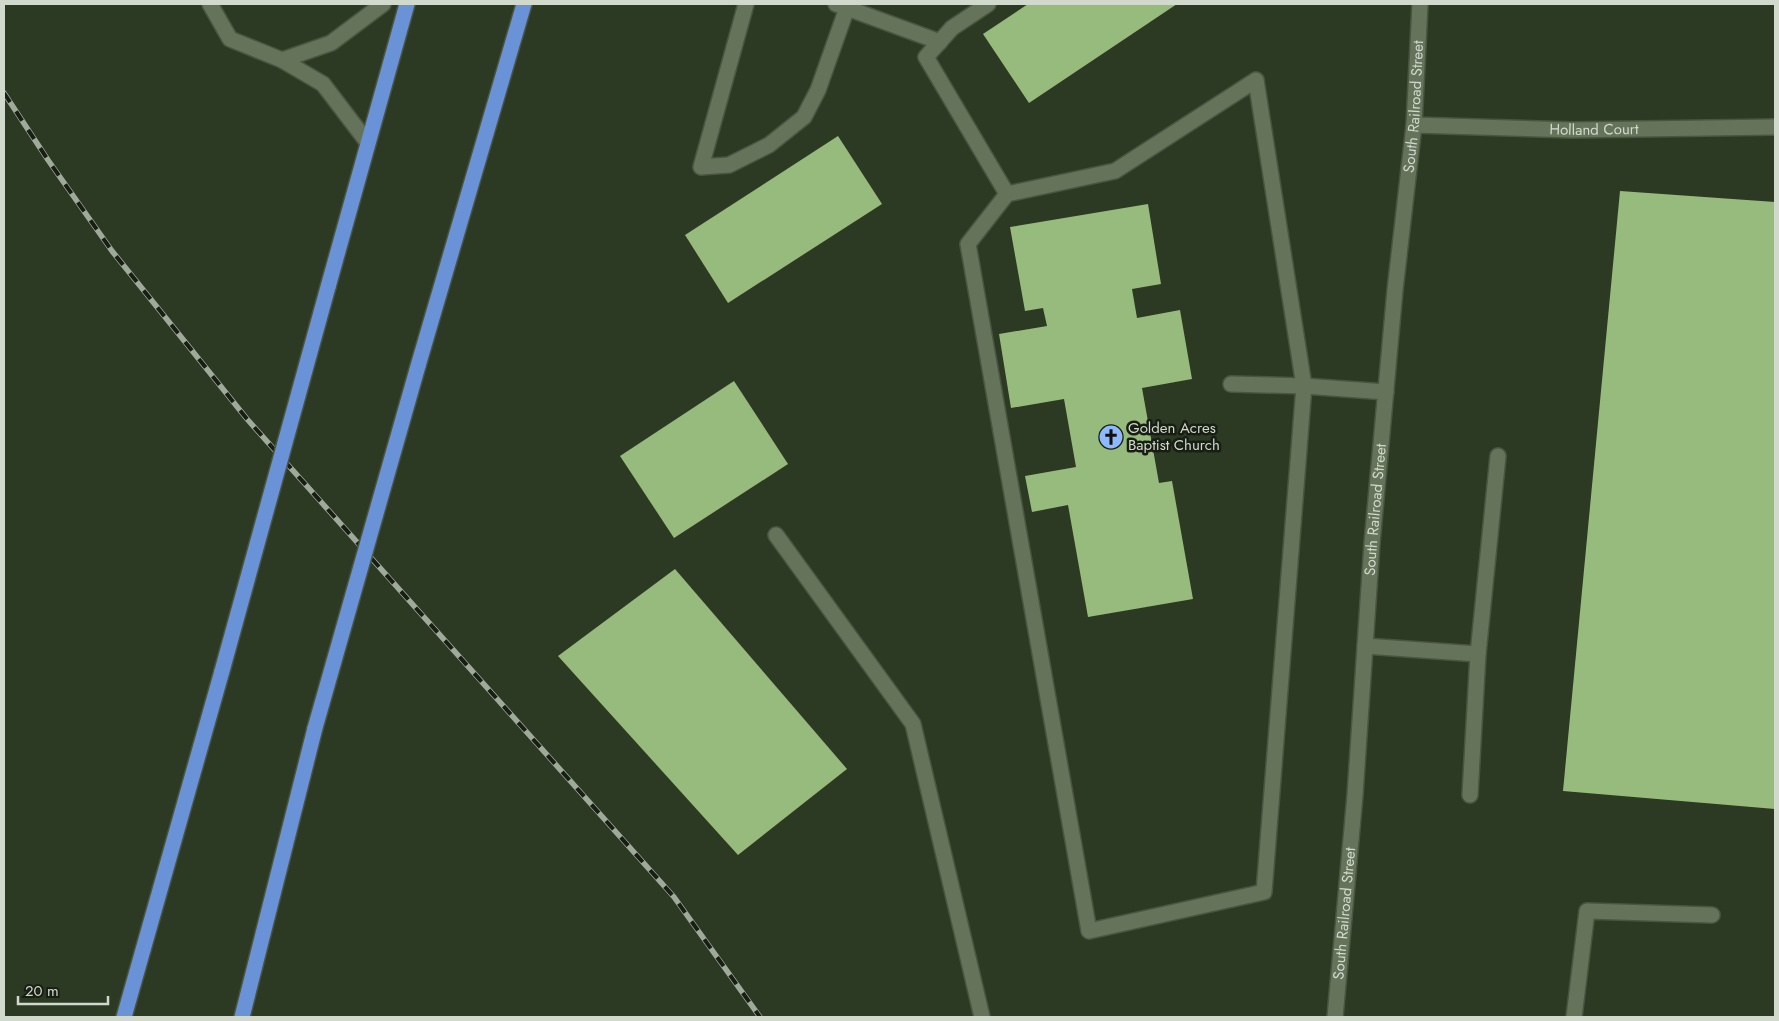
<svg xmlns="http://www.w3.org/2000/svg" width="1779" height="1021" font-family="Jost,sans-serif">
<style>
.building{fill:#97bb7d}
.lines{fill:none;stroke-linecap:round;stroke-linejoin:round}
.minor-casing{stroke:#495441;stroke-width:18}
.highway-casing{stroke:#495441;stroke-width:18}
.minor{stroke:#64735a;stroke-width:15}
.highway{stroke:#6a92d6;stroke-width:15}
.rail-casing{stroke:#a0aa9a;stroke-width:5.5}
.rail{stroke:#181e14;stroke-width:4;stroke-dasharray:11;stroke-linecap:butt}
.highway-bridge-casing{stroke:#495441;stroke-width:18;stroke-linecap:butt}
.highway-bridge{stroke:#6a92d6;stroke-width:15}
.labels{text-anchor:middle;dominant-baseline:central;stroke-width:5;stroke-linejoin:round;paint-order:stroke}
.street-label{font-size:15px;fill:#d0d9cb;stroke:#181e14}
.poi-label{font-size:15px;fill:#d0d9cb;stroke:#181e14;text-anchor:start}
</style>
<rect width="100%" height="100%" fill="#2c3923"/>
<g class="building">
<path d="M 1028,4 L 1177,4 L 1029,103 L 983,34 Z"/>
<path d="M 838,136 L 882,204 L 728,303 L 685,235 Z"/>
<path d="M 1620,191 L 1775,202 L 1775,809 L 1563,791 Z"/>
<path d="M 1148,204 L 1161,284 L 1132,289 L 1137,318 L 1180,310 L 1192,379 L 1142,388 L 1159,483 L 1172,481 L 1193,599 L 1088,617 L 1068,505 L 1032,512 L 1025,476 L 1076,467 L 1064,399 L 1011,408 L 999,334 L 1047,326 L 1043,308 L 1025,311 L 1010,227 Z"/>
<path d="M 734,381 L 788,464 L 674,538 L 620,456 Z"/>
<path d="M 675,569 L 847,769 L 738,855 L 558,656 Z"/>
</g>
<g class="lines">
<defs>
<g id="minor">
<path d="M 210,4 L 230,39 L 282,60 L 323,84 L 368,143"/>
<path d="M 746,4 L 701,167 L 729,165 L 769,145 L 804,117 L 818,90 L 847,8"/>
<path d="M 836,4 L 940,42"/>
<path d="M 988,4 L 952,28 L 926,57 L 1007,194"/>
<path d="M 282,60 L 331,43 L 383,4"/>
<path d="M 1256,80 L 1304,386 L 1264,892 L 1089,931 L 968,244 L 1007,194 L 1115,171 Z"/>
<path id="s1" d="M 1414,125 L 1572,130 L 1775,127"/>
<path d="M 1231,384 L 1304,386 L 1386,392"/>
<path d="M 776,535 L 913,724 L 982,1017"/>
<path d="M 1365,646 L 1478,654"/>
<path d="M 1470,795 L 1478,654 L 1498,456"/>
<path id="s2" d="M 1335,1017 L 1355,795 L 1372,543 L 1395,290 L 1414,125 L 1420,4"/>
<path d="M 1574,1017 L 1587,911 L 1712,915"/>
</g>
<g id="highway">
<path d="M 328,287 L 407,4"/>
<path d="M 418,366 L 524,4"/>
<path d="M 124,1017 L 222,671"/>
<path d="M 242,1017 L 315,728"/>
</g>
</defs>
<use href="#minor" class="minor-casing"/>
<use href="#highway" class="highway-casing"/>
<use href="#minor" class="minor"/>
<use href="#highway" class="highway"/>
<defs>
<path id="rail" d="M 4,93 L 48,160 L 112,251 L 247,419 L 674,897 L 760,1017"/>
</defs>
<use href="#rail" class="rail-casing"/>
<use href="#rail" class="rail"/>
<defs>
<g id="highway-bridge">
<path d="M 222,671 L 328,287"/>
<path d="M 315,728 L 418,366"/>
</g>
</defs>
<use href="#highway-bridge" class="highway-bridge-casing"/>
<use href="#highway-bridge" class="highway-bridge"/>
</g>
<defs>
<symbol id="church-disc" viewBox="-11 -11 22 22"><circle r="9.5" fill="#8fb8fd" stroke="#181e14"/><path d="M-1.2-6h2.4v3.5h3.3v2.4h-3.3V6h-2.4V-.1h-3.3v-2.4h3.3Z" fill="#111"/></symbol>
</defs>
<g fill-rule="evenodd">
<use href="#church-disc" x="1097" y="423" width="28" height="28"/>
</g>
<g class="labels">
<g class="street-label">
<text stroke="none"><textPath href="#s2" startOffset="914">South Railroad Street</textPath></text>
<text stroke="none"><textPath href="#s1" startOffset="180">Holland Court</textPath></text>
<text stroke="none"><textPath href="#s2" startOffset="509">South Railroad Street</textPath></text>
<text stroke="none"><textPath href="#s2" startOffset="104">South Railroad Street</textPath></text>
</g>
<g class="poi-label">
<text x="1128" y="428">Golden Acres<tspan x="1128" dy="17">Baptist Church</tspan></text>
</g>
</g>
<rect width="1779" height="1021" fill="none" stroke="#d0d9cb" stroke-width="10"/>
<path d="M18 996v8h90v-8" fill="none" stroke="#d0d9cb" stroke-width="2.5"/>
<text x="25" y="996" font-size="15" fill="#d0d9cb" stroke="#181e14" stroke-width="4" paint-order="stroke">20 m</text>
</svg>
